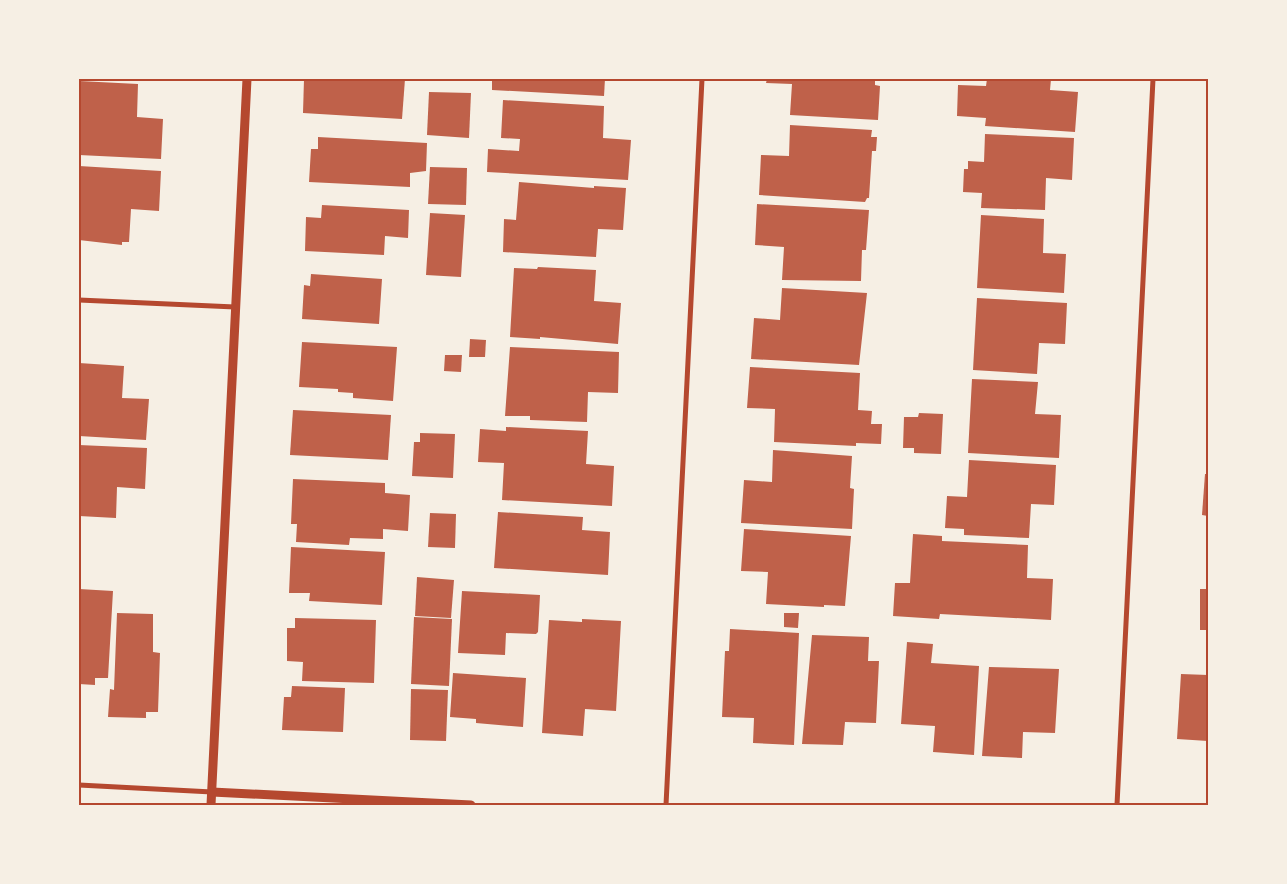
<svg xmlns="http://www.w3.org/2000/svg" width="1287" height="884" font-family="'IBM Plex Sans',sans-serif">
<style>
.building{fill:#bf614a}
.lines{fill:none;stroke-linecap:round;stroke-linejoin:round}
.minor{stroke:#b5482f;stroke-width:5}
.tertiary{stroke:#b5482f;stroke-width:9}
.neatline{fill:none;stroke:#b5482f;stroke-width:2}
</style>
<rect width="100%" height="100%" fill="#f6efe4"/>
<g class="building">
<path d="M 304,79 L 405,79 L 402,119 L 303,113 Z"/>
<path d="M 492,79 L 605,79 L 604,96 L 492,90 Z"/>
<path d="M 767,79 L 875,79 L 875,85 L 880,86 L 878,120 L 790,115 L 792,84 L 766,83 Z"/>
<path d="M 987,79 L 1051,79 L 1050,90 L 1078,92 L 1075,132 L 985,126 L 986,118 L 957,116 L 958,85 L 986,86 Z"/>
<path d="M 79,81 L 138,84 L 137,117 L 163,119 L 161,159 L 79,155 Z"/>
<path d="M 429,92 L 471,93 L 469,138 L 427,135 Z"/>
<path d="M 503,100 L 604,106 L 603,138 L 631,140 L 628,180 L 487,172 L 488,149 L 519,151 L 520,139 L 501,138 Z"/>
<path d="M 790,125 L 872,130 L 871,137 L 877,137 L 876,151 L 872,151 L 869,198 L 867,198 L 865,202 L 759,195 L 761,155 L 789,156 Z"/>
<path d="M 985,134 L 1074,138 L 1072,180 L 1046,178 L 1045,210 L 981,208 L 982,193 L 963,192 L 964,169 L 968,169 L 968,161 L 984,162 Z"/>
<path d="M 318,137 L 427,143 L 426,171 L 410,173 L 410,187 L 309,182 L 311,149 L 318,149 Z"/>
<path d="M 79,166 L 161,171 L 159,211 L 131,209 L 129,242 L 122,242 L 122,245 L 79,240 Z"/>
<path d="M 430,167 L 467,168 L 466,205 L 428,204 Z"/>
<path d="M 519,182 L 594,188 L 594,186 L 626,188 L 623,230 L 598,229 L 596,257 L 503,252 L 504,219 L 516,220 Z"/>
<path d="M 757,204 L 869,210 L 866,250 L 862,250 L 861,281 L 782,280 L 784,247 L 755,245 Z"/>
<path d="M 322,205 L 409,210 L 408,238 L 385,236 L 384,255 L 305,251 L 306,217 L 321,218 Z"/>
<path d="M 430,213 L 465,215 L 461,277 L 426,275 Z"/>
<path d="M 981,215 L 1044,219 L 1043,253 L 1066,254 L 1064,293 L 977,288 Z"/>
<path d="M 538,267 L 596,270 L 594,301 L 621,303 L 618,344 L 540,337 L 540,339 L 510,337 L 514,268 L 537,269 Z"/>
<path d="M 311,274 L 382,279 L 379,324 L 302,319 L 304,285 L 310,286 Z"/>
<path d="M 782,288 L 867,293 L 859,365 L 751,359 L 754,318 L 780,320 Z"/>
<path d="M 977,298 L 1067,303 L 1065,344 L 1039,343 L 1037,374 L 973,370 Z"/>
<path d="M 470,339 L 486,340 L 485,357 L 469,357 Z"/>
<path d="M 302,342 L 397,347 L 393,401 L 353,398 L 353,393 L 338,392 L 338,389 L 299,387 Z"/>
<path d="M 510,347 L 619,352 L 618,393 L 588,392 L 587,422 L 530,420 L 530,416 L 505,416 Z"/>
<path d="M 445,355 L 462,355 L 461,372 L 444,371 Z"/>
<path d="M 79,363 L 124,366 L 122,398 L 149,399 L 146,440 L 79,436 Z"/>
<path d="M 750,367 L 860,373 L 858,410 L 872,411 L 871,424 L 882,424 L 881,444 L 856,443 L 856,446 L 774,442 L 775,409 L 747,408 Z"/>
<path d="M 972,379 L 1038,382 L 1035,414 L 1061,415 L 1059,458 L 968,453 Z"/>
<path d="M 293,410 L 391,415 L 388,460 L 290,455 Z"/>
<path d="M 919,413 L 943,414 L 941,454 L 914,453 L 914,448 L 903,448 L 904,417 L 918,417 Z"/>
<path d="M 506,427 L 588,431 L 586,464 L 614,466 L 612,506 L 502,500 L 504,463 L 478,462 L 480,429 L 506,431 Z"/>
<path d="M 420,433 L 455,434 L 453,478 L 412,476 L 414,442 L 420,442 Z"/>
<path d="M 79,445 L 147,448 L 145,489 L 117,487 L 116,518 L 79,516 Z"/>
<path d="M 773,450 L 852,456 L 850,488 L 854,489 L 852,529 L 741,523 L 744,480 L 772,482 Z"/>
<path d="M 969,460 L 1056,465 L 1054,505 L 1031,504 L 1029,538 L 964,535 L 964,529 L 945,528 L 947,496 L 967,497 Z"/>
<path d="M 1205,474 L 1208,474 L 1208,516 L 1202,515 Z"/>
<path d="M 293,479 L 385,483 L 385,493 L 410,495 L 408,531 L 383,529 L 383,539 L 350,538 L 349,545 L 296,542 L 297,524 L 291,524 Z"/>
<path d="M 498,512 L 583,517 L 582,530 L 610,532 L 608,575 L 494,568 Z"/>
<path d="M 430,513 L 456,514 L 455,548 L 428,547 Z"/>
<path d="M 744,529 L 851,536 L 845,606 L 824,605 L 824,607 L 766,604 L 768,572 L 741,571 Z"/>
<path d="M 913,534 L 942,536 L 942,541 L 1028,545 L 1027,578 L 1053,579 L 1051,620 L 940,614 L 939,619 L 893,616 L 895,583 L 910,583 Z"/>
<path d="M 291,547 L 385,552 L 382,605 L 309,601 L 310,593 L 289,593 Z"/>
<path d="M 417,577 L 454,580 L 451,618 L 415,616 Z"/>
<path d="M 79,589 L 113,591 L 108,678 L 95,678 L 95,685 L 79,684 Z"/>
<rect x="1200" y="589" width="8" height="41"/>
<path d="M 462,591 L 540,595 L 538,632 L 536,634 L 506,633 L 505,655 L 458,653 Z"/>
<path d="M 117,613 L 153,614 L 153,652 L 160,653 L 158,712 L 146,712 L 146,718 L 108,717 L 110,689 L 114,690 Z"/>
<path d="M 784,613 L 799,613 L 798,628 L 784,627 Z"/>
<path d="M 414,617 L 452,619 L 449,686 L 411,684 Z"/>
<path d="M 295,618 L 376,620 L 374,683 L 302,681 L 303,662 L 287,661 L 287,628 L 295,628 Z"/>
<path d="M 582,619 L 621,621 L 616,711 L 585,709 L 583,736 L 542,733 L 549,620 L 582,622 Z"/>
<path d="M 730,629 L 799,633 L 794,745 L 753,743 L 754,718 L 722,717 L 725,651 L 729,651 Z"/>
<path d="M 812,635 L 869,637 L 868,661 L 879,661 L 876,723 L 845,722 L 843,745 L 802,744 Z"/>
<path d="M 907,642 L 933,644 L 931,663 L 979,666 L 974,755 L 933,752 L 935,726 L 901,724 Z"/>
<path d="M 989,667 L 1059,669 L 1055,733 L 1023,732 L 1022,758 L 982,756 Z"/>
<path d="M 453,673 L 526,678 L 523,727 L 476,723 L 476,719 L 450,717 Z"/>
<path d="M 1181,674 L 1208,675 L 1208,741 L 1177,739 Z"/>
<path d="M 292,686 L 345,688 L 343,732 L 282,730 L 284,697 L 291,697 Z"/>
<path d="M 411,689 L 448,690 L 446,741 L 410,740 Z"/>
</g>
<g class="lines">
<g class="minor">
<path d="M 79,300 L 235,307"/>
<path d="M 79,785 L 212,792"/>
<path d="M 666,805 L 702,79"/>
<path d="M 1117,805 L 1153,79"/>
</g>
<g class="tertiary">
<path d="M 212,792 L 471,805"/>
<path d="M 211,805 L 247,79"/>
</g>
</g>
<rect width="1287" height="884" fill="none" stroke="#f6efe4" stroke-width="160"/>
<rect x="80" y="80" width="1127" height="724" class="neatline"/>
</svg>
